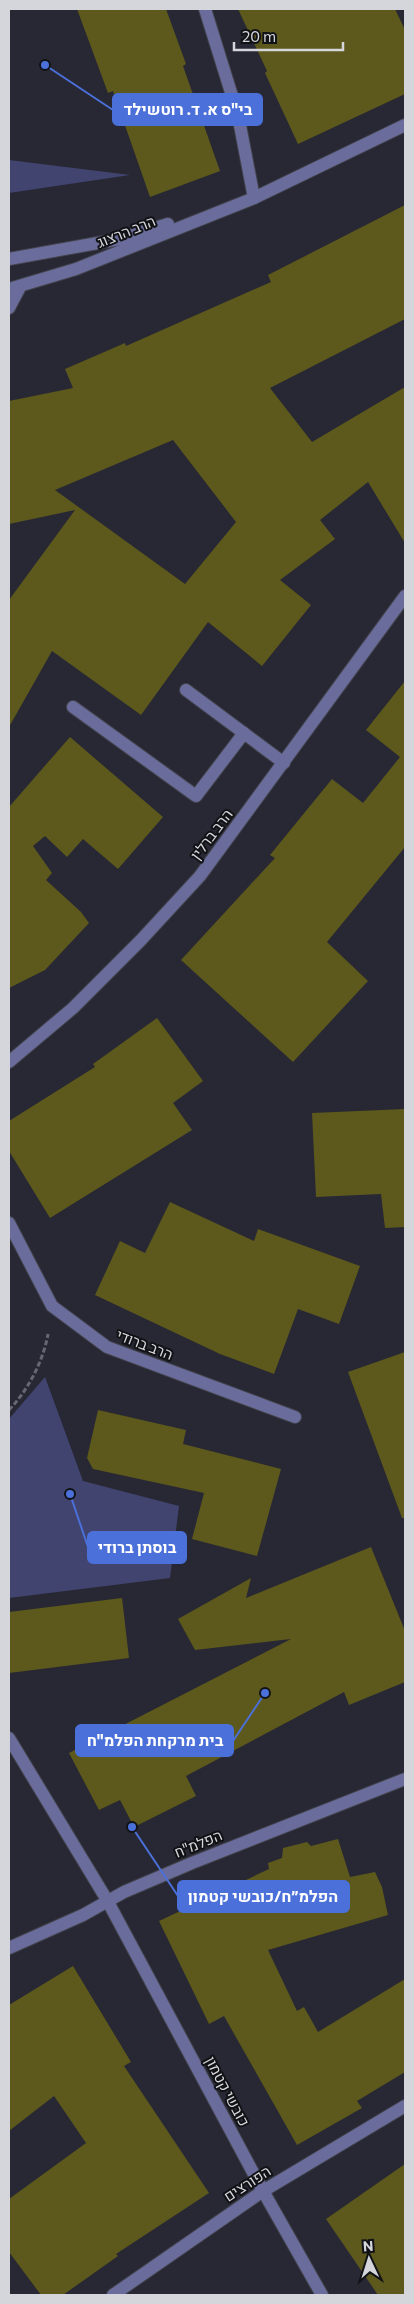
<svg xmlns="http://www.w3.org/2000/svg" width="414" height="2304" font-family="Commissioner,Heebo,sans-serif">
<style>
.green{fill:#424470}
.building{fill:#5d581c;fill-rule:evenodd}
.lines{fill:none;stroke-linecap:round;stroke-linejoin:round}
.minor-casing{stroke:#43444e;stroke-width:14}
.path{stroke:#666770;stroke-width:3;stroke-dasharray:5 2.5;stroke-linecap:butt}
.minor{stroke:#6a6d9c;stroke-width:12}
.labels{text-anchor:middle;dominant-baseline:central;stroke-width:4;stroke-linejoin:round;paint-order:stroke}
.street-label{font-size:15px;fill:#d5d6dc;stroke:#111216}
.leader{fill:none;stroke:#4b70d9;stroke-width:2}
.callout-dot{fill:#4b70d9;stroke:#111216;stroke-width:2}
.callout{fill:#4b70d9;stroke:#4b70d9;stroke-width:2}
.callout-label{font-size:16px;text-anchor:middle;font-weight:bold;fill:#fff}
</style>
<rect width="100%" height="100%" fill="#272833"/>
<g class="green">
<path d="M 9,160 L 130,175 L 9,193 Z"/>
<path d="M 45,1377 L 83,1481 L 179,1506 L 170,1578 L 9,1598 L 9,1419 Z"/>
</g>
<g class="building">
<path d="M 77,9 L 166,9 L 186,64 L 183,66 L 220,171 L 150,197 L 113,91 L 108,93 Z"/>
<path d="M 238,9 L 395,9 L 405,30 L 405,94 L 298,144 L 265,73 L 267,71 Z"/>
<path d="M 405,205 L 405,319 L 270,388 L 312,442 L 405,387 L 405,543 L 368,482 L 320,520 L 335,539 L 280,580 L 311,605 L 262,666 L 208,622 L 141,715 L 52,651 L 9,727 L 9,600 L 75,510 L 9,524 L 9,401 L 73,388 L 65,369 L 125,343 L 126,346 L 271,282 L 268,275 ZM 173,440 L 236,522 L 185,584 L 55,490 Z"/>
<path d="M 405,681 L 405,847 L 327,942 L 368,981 L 293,1062 L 181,960 L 275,858 L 270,855 L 332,779 L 363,803 L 400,757 L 366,730 Z"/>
<path d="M 70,737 L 163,817 L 118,869 L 83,839 L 67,857 L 45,836 L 33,846 L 52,873 L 46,880 L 81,912 L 89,923 L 45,970 L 9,988 L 9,807 Z"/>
<path d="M 157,1018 L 203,1081 L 173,1103 L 192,1130 L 50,1218 L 9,1151 L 9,1121 L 95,1067 L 93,1064 Z"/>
<path d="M 405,1109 L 405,1227 L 385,1228 L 381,1194 L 316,1197 L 312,1113 Z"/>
<path d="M 170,1202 L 254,1241 L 258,1229 L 360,1266 L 339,1324 L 298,1309 L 274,1374 L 220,1354 L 95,1295 L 120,1241 L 145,1253 Z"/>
<path d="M 405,1352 L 405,1518 L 402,1518 L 348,1372 Z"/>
<path d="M 98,1410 L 186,1430 L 183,1444 L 281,1469 L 257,1556 L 192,1539 L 204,1493 L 93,1469 L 87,1458 Z"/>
<path d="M 371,1547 L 405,1631 L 405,1682 L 349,1705 L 344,1692 L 186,1776 L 196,1796 L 134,1827 L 120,1800 L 99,1810 L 69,1753 L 291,1639 L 195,1650 L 178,1619 L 251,1578 L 246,1598 Z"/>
<path d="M 122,1598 L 129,1658 L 9,1673 L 9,1612 Z"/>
<path d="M 338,1839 L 350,1877 L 375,1872 L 382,1887 L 388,1915 L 268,1950 L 297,2011 L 304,2007 L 318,2032 L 405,1979 L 405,2072 L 357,2101 L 362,2108 L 297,2145 L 224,2016 L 209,2024 L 159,1921 L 269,1869 L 268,1863 L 282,1858 L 283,1848 L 307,1842 L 311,1846 Z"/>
<path d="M 73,1966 L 131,2062 L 124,2066 L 209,2193 L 116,2254 L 118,2256 L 63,2295 L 41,2295 L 9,2252 L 9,2199 L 86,2143 L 54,2096 L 9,2131 L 9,2005 Z"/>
<path d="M 405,2164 L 405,2295 L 378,2295 L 326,2219 Z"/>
</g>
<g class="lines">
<defs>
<g id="minor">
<path d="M 205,9 L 238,115 L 254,198"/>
<path d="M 9,259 L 120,239 L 168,224"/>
<path d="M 9,289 L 76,269 L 254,198 L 405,125"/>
<path d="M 9,308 L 20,287"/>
<path d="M 186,690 L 284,763"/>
<path d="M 73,707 L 196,796 L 244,733"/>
<path d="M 9,1062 L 73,1008 L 141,940 L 200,876 L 405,596"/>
<path d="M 9,1223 L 52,1306 L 107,1347 L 295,1417"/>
<path d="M 9,1738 L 107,1900 L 263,2191 L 322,2295"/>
<path d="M 9,1948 L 83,1915 L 124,1892 L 192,1863 L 405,1779"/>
<path d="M 113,2295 L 263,2191 L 405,2106"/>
</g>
</defs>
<use href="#minor" class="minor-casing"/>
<path class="path" d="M 9,1410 C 28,1390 43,1362 48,1334"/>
<use href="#minor" class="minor"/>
</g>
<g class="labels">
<g class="street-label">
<text transform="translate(126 231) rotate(-22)">הרב הרצוג</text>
<text transform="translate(211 834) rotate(-53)">הרב ברלין</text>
<text transform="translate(145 1344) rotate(21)">הרב ברודי</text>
<text transform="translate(198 1843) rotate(-22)">הפלמ"ח</text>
<text transform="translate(228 2091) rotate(62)">כובשי קטמון</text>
<text transform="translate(247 2183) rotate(-33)">הפורצים</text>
</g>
</g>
<path class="leader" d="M45 65L113 110M70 1494L88 1547M265 1693L233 1741M132 1827L178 1896"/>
<g class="callout-dot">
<circle cx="45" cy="65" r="5"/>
<circle cx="70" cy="1494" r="5"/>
<circle cx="265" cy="1693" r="5"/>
<circle cx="132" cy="1827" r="5"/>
</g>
<g class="callout">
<rect x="113" y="94" width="149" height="31" rx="5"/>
<rect x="88" y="1532" width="98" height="31" rx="5"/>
<rect x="76" y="1725" width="157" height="31" rx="5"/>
<rect x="178" y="1881" width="171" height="31" rx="5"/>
</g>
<g class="callout-label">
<text x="188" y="115">בי"ס א. ד. רוטשילד</text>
<text x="137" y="1553">בוסתן ברודי</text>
<text x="155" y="1746">בית מרקחת הפלמ"ח</text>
<text x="263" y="1902">הפלמ״ח/כובשי קטמון</text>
</g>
<rect width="414" height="2304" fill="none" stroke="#d5d6dc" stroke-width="20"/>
<g transform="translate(369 2259) rotate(356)" stroke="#111216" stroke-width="4" paint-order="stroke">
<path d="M0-4L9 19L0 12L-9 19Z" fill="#d5d6dc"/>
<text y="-8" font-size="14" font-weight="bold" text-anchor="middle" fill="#d5d6dc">N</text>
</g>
<path d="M234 42v8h109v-8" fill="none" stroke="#d5d6dc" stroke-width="2.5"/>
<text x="242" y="42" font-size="15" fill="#d5d6dc" stroke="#111216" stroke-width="4" paint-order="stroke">20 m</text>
</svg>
